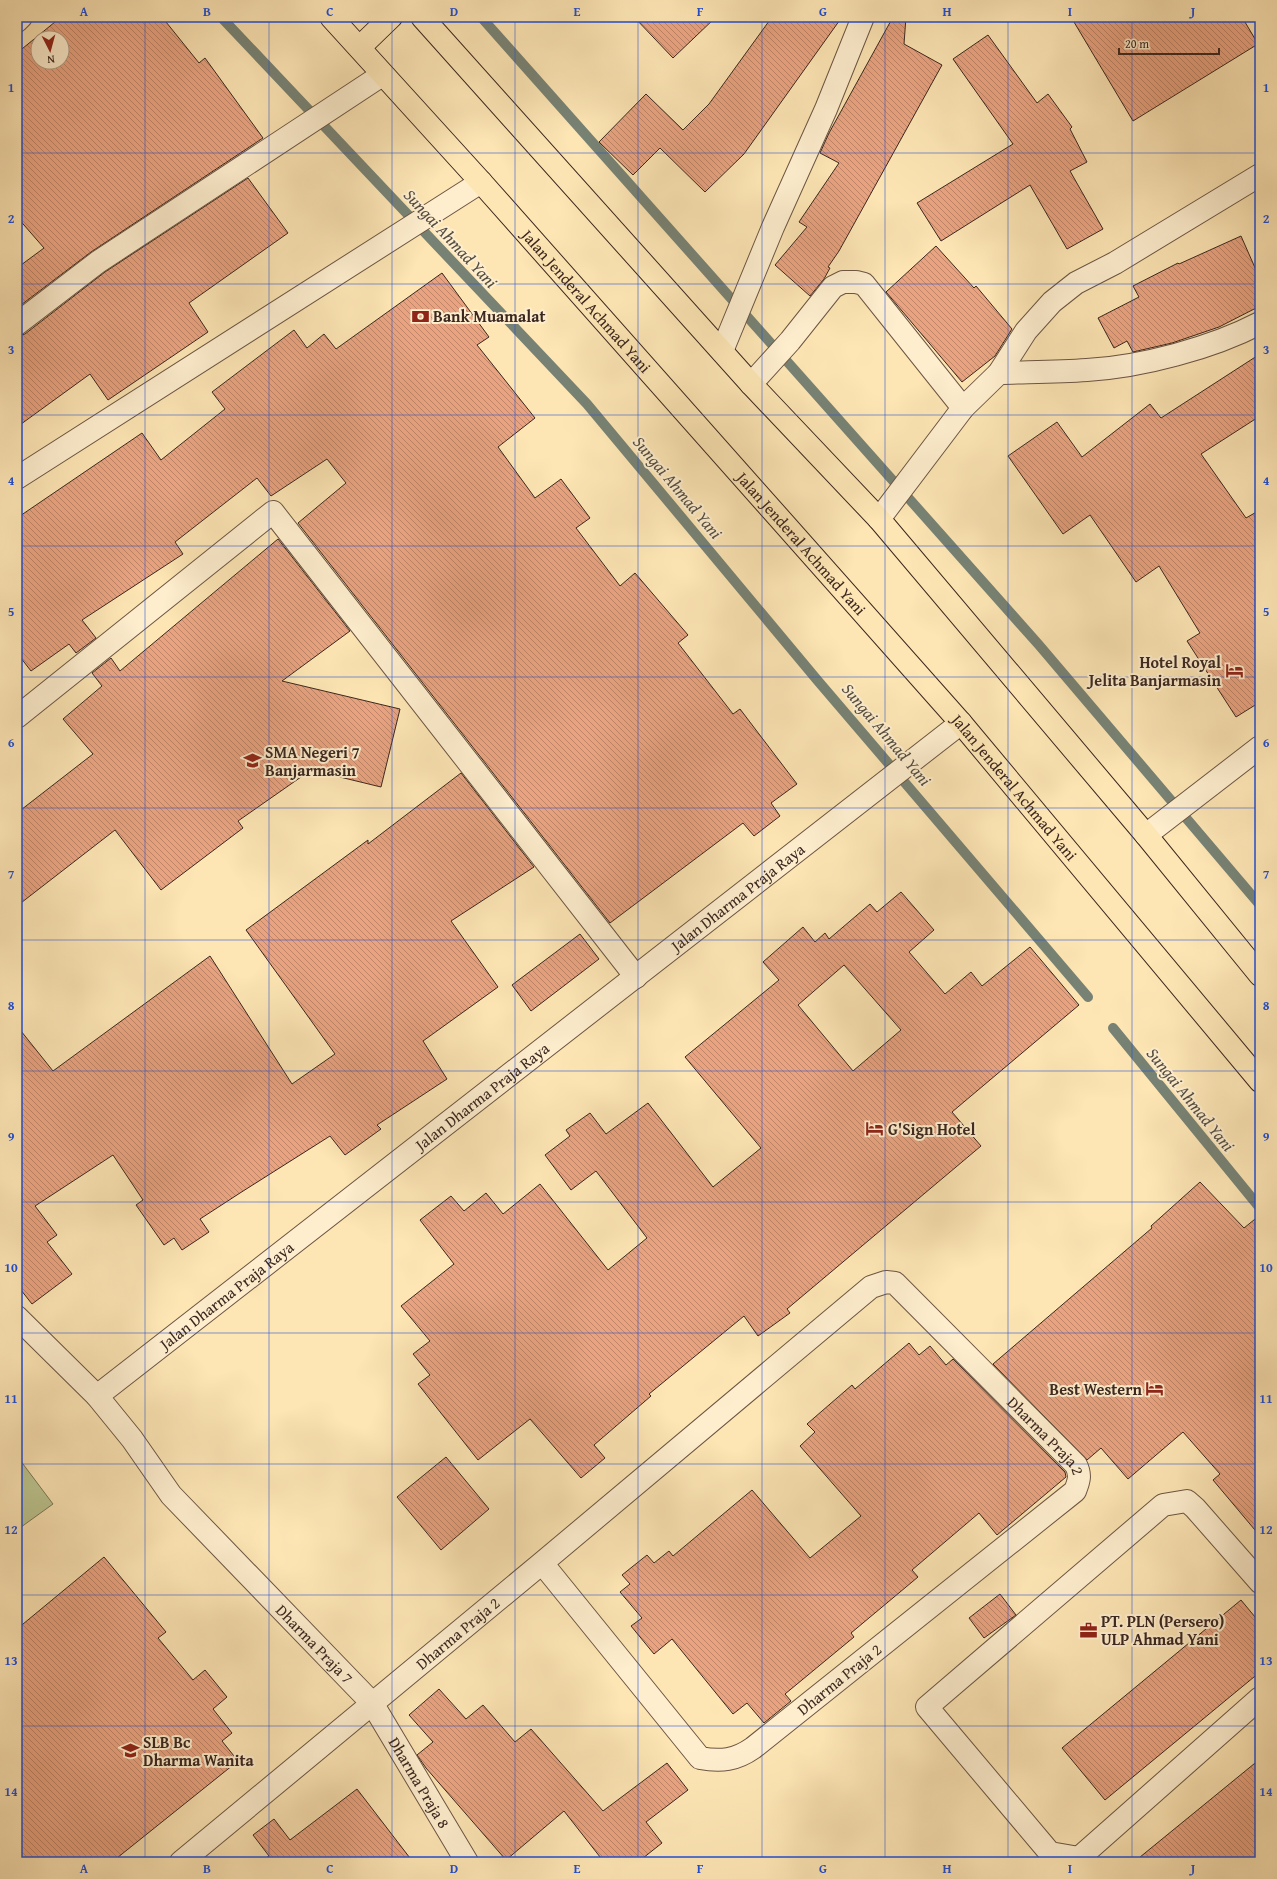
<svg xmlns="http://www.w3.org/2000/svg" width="1277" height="1879" font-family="'Gentium Book Plus',serif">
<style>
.green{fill:#bcc590;stroke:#7c7658}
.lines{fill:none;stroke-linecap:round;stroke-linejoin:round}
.stream{stroke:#778274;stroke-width:10}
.building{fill:url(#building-back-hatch);stroke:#3b271f;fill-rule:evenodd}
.minor-casing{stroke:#6c5644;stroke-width:24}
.highway-casing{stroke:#3b271f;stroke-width:24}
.minor{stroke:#feeece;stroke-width:22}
.highway{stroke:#fde5b4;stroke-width:22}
.grid{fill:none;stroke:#1d4ed8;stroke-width:1;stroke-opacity:0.55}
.labels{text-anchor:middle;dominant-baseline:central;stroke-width:4;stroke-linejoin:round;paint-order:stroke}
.street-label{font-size:16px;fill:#3b271f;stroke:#feeece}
.poi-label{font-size:16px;font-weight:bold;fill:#3b271f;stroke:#feeece;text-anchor:start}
.water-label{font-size:17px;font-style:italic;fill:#544d42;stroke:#feeece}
.neatline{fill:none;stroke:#1d4ed8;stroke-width:1.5}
.grid-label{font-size:13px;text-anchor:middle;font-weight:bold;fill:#1d4ed8}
</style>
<defs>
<pattern id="building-back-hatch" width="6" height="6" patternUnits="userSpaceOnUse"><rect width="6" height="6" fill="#e9a380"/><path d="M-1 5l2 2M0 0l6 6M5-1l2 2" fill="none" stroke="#be8568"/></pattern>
</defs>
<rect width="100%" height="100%" fill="#fde5b4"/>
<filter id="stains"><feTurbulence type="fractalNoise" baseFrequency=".005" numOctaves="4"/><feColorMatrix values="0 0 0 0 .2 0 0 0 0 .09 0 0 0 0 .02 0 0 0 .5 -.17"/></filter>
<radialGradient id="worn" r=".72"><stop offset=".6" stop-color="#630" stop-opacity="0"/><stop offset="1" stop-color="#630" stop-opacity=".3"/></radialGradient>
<path class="green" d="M 17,1456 L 53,1504 L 17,1530 Z"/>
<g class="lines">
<g class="stream">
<path d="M 221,17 L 587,404 L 818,681 L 1088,997"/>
<path d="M 481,17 L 1039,645 L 1260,905"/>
<path d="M 1113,1028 L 1260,1208"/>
</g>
</g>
<g class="building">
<path d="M 61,17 L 162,17 L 199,63 L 205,58 L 263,138 L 91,252 L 17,308 L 17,268 L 44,248 L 17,217 L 17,53 ZM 38,38 L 62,38 L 62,62 L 38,62 Z"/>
<path d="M 634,17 L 716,17 L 673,58 Z"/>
<path d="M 772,17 L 842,17 L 744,154 L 705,192 L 660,148 L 633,175 L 599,142 L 646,94 L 683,130 L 709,104 Z"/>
<path d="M 893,17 L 906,17 L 904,44 L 942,65 L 839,251 L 828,267 L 830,268 L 824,279 L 810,296 L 775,265 L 807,227 L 799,222 L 839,163 L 820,153 L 829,133 Z"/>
<path d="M 1071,17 L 1242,17 L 1258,44 L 1133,121 Z"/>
<path d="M 988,35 L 1037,103 L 1048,94 L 1072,127 L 1070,129 L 1087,162 L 1070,171 L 1103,229 L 1067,249 L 1030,185 L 941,241 L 917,203 L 1013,144 L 953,59 Z"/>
<path d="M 248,178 L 288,233 L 189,303 L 208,332 L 108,400 L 90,374 L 17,427 L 17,336 L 25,334 L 105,272 Z"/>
<path d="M 1241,236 L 1260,279 L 1260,306 L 1219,327 L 1172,343 L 1133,352 L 1127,341 L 1114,348 L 1098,318 L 1139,297 L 1133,286 L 1178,263 L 1179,264 Z"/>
<path d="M 936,246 L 974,288 L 976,286 L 1012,329 L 995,356 L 962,382 L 886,292 Z"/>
<path d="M 442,273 L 489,337 L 477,345 L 535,418 L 498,447 L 535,498 L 561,479 L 590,518 L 576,528 L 620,586 L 635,573 L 688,635 L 678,643 L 733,714 L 740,709 L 797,784 L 771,803 L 780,816 L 754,836 L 743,823 L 610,923 L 298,523 L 346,483 L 327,459 L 271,496 L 257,478 L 175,542 L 183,554 L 82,620 L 96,638 L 76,653 L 69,644 L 31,671 L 17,653 L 17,518 L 142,433 L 161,460 L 225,409 L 212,392 L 294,330 L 307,348 L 324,334 L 336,349 Z"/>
<path d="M 1260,354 L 1260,416 L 1201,454 L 1246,518 L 1260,510 L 1260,702 L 1236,717 L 1187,641 L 1200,633 L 1159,566 L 1136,582 L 1090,515 L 1063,534 L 1008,456 L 1057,422 L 1082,457 L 1150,404 L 1161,418 Z"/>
<path d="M 278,539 L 350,631 L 282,681 L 400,709 L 381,787 L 311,770 L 238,821 L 243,828 L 161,890 L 115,830 L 17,906 L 17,813 L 93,754 L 63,719 L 102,686 L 92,673 L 111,658 L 120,671 Z"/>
<path d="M 461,773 L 534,867 L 451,921 L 498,987 L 423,1041 L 447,1079 L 377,1125 L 381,1129 L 345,1155 L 330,1136 L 240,1193 L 200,1219 L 209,1232 L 182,1250 L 174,1238 L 164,1245 L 136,1205 L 143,1200 L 113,1155 L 35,1206 L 57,1235 L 47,1242 L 72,1274 L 32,1304 L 17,1285 L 17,1026 L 53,1071 L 210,956 L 292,1084 L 335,1054 L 246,930 L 368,840 L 368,844 Z"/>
<path d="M 901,892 L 934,930 L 909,952 L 945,994 L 971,972 L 982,986 L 1030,947 L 1079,1005 L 952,1112 L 981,1146 L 787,1309 L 790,1313 L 758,1336 L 744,1316 L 649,1394 L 651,1396 L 594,1445 L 605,1458 L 581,1478 L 530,1419 L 478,1460 L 418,1384 L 430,1375 L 413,1354 L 430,1341 L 401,1306 L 454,1264 L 420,1220 L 451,1196 L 464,1211 L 486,1193 L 503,1214 L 540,1184 L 608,1270 L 647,1238 L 596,1171 L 571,1190 L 545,1155 L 570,1136 L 566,1130 L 590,1113 L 606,1134 L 648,1103 L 713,1187 L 761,1148 L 685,1057 L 779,980 L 763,962 L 803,927 L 815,942 L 825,933 L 829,939 L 870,904 L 877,912 ZM 844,965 L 901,1030 L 853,1071 L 798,1005 Z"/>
<path d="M 580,934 L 599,959 L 531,1011 L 512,985 Z"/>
<path d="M 1200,1182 L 1244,1228 L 1260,1215 L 1260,1536 L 1213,1480 L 1220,1474 L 1183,1432 L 1128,1479 L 1101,1448 L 1087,1460 L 993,1364 L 1152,1228 L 1151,1226 Z"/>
<path d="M 909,1343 L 919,1355 L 930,1346 L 946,1365 L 953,1359 L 1065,1472 L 1066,1477 L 997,1535 L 979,1513 L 912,1570 L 918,1577 L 851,1633 L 854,1637 L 785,1694 L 791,1701 L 764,1723 L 747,1703 L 733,1714 L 672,1639 L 654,1654 L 631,1626 L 642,1618 L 620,1592 L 630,1584 L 622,1575 L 647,1555 L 654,1563 L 669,1551 L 673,1556 L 752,1490 L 810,1558 L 861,1516 L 800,1446 L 815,1432 L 807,1424 L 852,1385 L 855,1389 Z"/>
<path d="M 446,1457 L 489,1509 L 441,1550 L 397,1497 Z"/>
<path d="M 104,1557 L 166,1632 L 158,1638 L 193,1680 L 205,1670 L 227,1697 L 213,1709 L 232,1733 L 222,1741 L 238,1761 L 112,1862 L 17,1862 L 17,1629 Z"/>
<path d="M 1000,1594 L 1016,1615 L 984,1638 L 969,1618 Z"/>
<path d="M 1241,1600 L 1260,1623 L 1260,1672 L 1105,1800 L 1062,1748 Z"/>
<path d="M 439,1689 L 466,1719 L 483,1705 L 515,1742 L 531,1729 L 603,1811 L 667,1763 L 688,1790 L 646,1822 L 662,1843 L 638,1862 L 604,1862 L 564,1811 L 506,1860 L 426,1768 L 417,1755 L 433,1742 L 409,1715 Z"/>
<path d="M 1260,1759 L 1260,1862 L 1134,1862 Z"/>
<path d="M 357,1789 L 413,1862 L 260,1862 L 269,1856 L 253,1835 L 274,1819 L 290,1840 Z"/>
</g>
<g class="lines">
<defs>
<g id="minor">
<path d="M 17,21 L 21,17"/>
<path d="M 17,324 L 98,262 L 382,75"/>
<path d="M 722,351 L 773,227 L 826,109 L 863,17"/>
<path d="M 999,373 C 1028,372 1058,372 1087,370 C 1141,367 1212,348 1260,323"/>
<path d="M 751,384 L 790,341 L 833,287 L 843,282 L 856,282 L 864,284 L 963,408"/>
<path d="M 17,478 L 481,182"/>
<path d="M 879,519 L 963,408 L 999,373 L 1026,331 L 1052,302 L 1076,283 L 1115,263 L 1260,175"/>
<path d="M 17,717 L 273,512 L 636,977"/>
<path d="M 1146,835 L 1260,747"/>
<path id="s1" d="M 17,1317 L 97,1396 L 132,1439 L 171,1495 L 372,1703 L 467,1862"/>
<path id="s2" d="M 97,1396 L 961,723"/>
<path d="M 1260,1582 L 1195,1508 L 1187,1501 L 1163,1505 L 927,1707 L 1050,1853 L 1079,1858 L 1260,1698"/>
<path id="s3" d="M 181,1862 L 542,1563 L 871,1287 L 886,1282 L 895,1283 L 1076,1465 C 1081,1475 1079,1481 1075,1491 L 753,1748 C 736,1760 721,1762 700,1758 L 542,1563"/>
</g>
<g id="highway">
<path id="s4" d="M 331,17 L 481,182 L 961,723 L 1260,1081"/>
<path d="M 422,17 L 751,384 L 879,519 L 1146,835 L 1260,975"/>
<path d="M 360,47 L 391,17"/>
</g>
</defs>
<use href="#minor" class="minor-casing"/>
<use href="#highway" class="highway-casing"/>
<use href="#minor" class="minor"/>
<use href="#highway" class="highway"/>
</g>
<path class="grid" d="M 145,17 L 145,1862M 269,17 L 269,1862M 392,17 L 392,1862M 515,17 L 515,1862M 638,17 L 638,1862M 762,17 L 762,1862M 885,17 L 885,1862M 1008,17 L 1008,1862M 1132,17 L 1132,1862M 17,153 L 1260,153M 17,284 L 1260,284M 17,415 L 1260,415M 17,546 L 1260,546M 17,677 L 1260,677M 17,808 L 1260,808M 17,940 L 1260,940M 17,1071 L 1260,1071M 17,1202 L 1260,1202M 17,1333 L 1260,1333M 17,1464 L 1260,1464M 17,1595 L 1260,1595M 17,1726 L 1260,1726"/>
<defs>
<symbol id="bank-bare" viewBox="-9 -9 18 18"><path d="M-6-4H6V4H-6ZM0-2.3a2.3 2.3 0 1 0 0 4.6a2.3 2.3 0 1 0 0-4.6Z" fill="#8f2418" stroke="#feeece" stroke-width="2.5" paint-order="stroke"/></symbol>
<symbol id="hotel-bare" viewBox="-9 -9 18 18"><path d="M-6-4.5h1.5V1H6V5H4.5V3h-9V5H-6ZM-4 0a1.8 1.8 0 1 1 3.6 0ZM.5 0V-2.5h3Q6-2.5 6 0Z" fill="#8f2418" stroke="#feeece" stroke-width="2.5" paint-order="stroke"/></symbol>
<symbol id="school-bare" viewBox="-9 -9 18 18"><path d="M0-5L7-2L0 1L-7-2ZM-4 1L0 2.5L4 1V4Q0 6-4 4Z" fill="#8f2418" stroke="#feeece" stroke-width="2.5" paint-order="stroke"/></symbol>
<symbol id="office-bare" viewBox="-9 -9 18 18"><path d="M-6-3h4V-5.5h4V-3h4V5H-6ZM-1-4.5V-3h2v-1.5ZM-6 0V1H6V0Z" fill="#8f2418" stroke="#feeece" stroke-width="2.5" paint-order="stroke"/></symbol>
</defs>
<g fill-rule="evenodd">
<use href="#bank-bare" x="408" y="304" width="25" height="25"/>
<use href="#hotel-bare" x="1222" y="658" width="25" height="25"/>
<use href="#school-bare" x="240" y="748" width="25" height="25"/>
<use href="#hotel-bare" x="862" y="1116" width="25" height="25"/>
<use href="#hotel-bare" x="1142" y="1376" width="25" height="25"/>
<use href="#office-bare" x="1076" y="1618" width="25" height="25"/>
<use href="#school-bare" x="118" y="1738" width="25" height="25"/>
</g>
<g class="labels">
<g class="street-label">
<text stroke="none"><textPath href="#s4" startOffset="382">Jalan Jenderal Achmad Yani</textPath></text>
<text stroke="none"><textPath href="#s4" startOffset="706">Jalan Jenderal Achmad Yani</textPath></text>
<text stroke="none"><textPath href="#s4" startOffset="1030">Jalan Jenderal Achmad Yani</textPath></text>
<text stroke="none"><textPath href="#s2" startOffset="812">Jalan Dharma Praja Raya</textPath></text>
<text stroke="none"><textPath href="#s2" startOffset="488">Jalan Dharma Praja Raya</textPath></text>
<text stroke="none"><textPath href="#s2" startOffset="164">Jalan Dharma Praja Raya</textPath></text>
<text stroke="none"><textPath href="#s3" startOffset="1138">Dharma Praja 2</textPath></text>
<text stroke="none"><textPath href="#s3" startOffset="359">Dharma Praja 2</textPath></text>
<text stroke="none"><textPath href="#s1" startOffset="443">Dharma Praja 7</textPath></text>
<text transform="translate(839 1679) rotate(-39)">Dharma Praja 2</text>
<text stroke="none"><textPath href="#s1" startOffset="618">Dharma Praja 8</textPath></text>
</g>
<g class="poi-label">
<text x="433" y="316">Bank Muamalat</text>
<text x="1221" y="662" text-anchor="end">Hotel Royal<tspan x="1221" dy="18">Jelita Banjarmasin</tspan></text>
<text x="265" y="752">SMA Negeri 7<tspan x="265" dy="18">Banjarmasin</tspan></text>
<text x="888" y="1129">G'Sign Hotel</text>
<text x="1142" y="1389" text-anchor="end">Best Western</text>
<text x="1101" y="1621">PT. PLN (Persero)<tspan x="1101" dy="18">ULP Ahmad Yani</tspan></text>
<text x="143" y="1742">SLB Bc<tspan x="143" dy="18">Dharma Wanita</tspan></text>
</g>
<g class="water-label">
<text transform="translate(451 238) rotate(47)">Sungai Ahmad Yani</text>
<text transform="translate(678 487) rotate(50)">Sungai Ahmad Yani</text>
<text transform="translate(887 734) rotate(50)">Sungai Ahmad Yani</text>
<text transform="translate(1191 1099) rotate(51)">Sungai Ahmad Yani</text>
</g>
</g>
<rect width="1277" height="1879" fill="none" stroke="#fde5b4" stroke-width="44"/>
<g transform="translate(50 50) rotate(174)"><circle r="19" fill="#feeece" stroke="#b09e88"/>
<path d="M0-3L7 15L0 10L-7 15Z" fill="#8f2418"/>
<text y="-6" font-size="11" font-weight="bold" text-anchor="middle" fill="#3b271f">N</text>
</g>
<path d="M1119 48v6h100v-6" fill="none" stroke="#3b271f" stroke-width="2"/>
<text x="1125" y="48" font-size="12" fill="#3b271f" stroke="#feeece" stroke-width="3" paint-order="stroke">20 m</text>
<rect x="22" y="22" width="1233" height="1835" class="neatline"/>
<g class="grid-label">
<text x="84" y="16">A</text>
<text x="207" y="16">B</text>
<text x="330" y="16">C</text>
<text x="454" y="16">D</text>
<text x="577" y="16">E</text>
<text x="700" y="16">F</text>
<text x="823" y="16">G</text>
<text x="947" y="16">H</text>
<text x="1070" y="16">I</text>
<text x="1193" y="16">J</text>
<text x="11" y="92">1</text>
<text x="1266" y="92">1</text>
<text x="11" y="223">2</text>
<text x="1266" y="223">2</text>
<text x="11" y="354">3</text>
<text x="1266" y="354">3</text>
<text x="11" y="485">4</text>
<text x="1266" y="485">4</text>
<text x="11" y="616">5</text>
<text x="1266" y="616">5</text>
<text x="11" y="747">6</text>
<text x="1266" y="747">6</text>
<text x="11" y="879">7</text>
<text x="1266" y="879">7</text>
<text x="11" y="1010">8</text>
<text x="1266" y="1010">8</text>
<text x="11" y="1141">9</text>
<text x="1266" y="1141">9</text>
<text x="11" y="1272">10</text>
<text x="1266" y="1272">10</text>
<text x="11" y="1403">11</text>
<text x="1266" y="1403">11</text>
<text x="11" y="1534">12</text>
<text x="1266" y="1534">12</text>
<text x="11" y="1665">13</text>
<text x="1266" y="1665">13</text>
<text x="11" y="1796">14</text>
<text x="1266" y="1796">14</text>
<text x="84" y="1873">A</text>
<text x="207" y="1873">B</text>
<text x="330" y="1873">C</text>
<text x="454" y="1873">D</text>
<text x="577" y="1873">E</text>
<text x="700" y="1873">F</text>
<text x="823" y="1873">G</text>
<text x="947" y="1873">H</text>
<text x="1070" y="1873">I</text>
<text x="1193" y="1873">J</text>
</g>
<rect width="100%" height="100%" filter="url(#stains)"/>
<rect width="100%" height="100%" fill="url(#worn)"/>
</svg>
